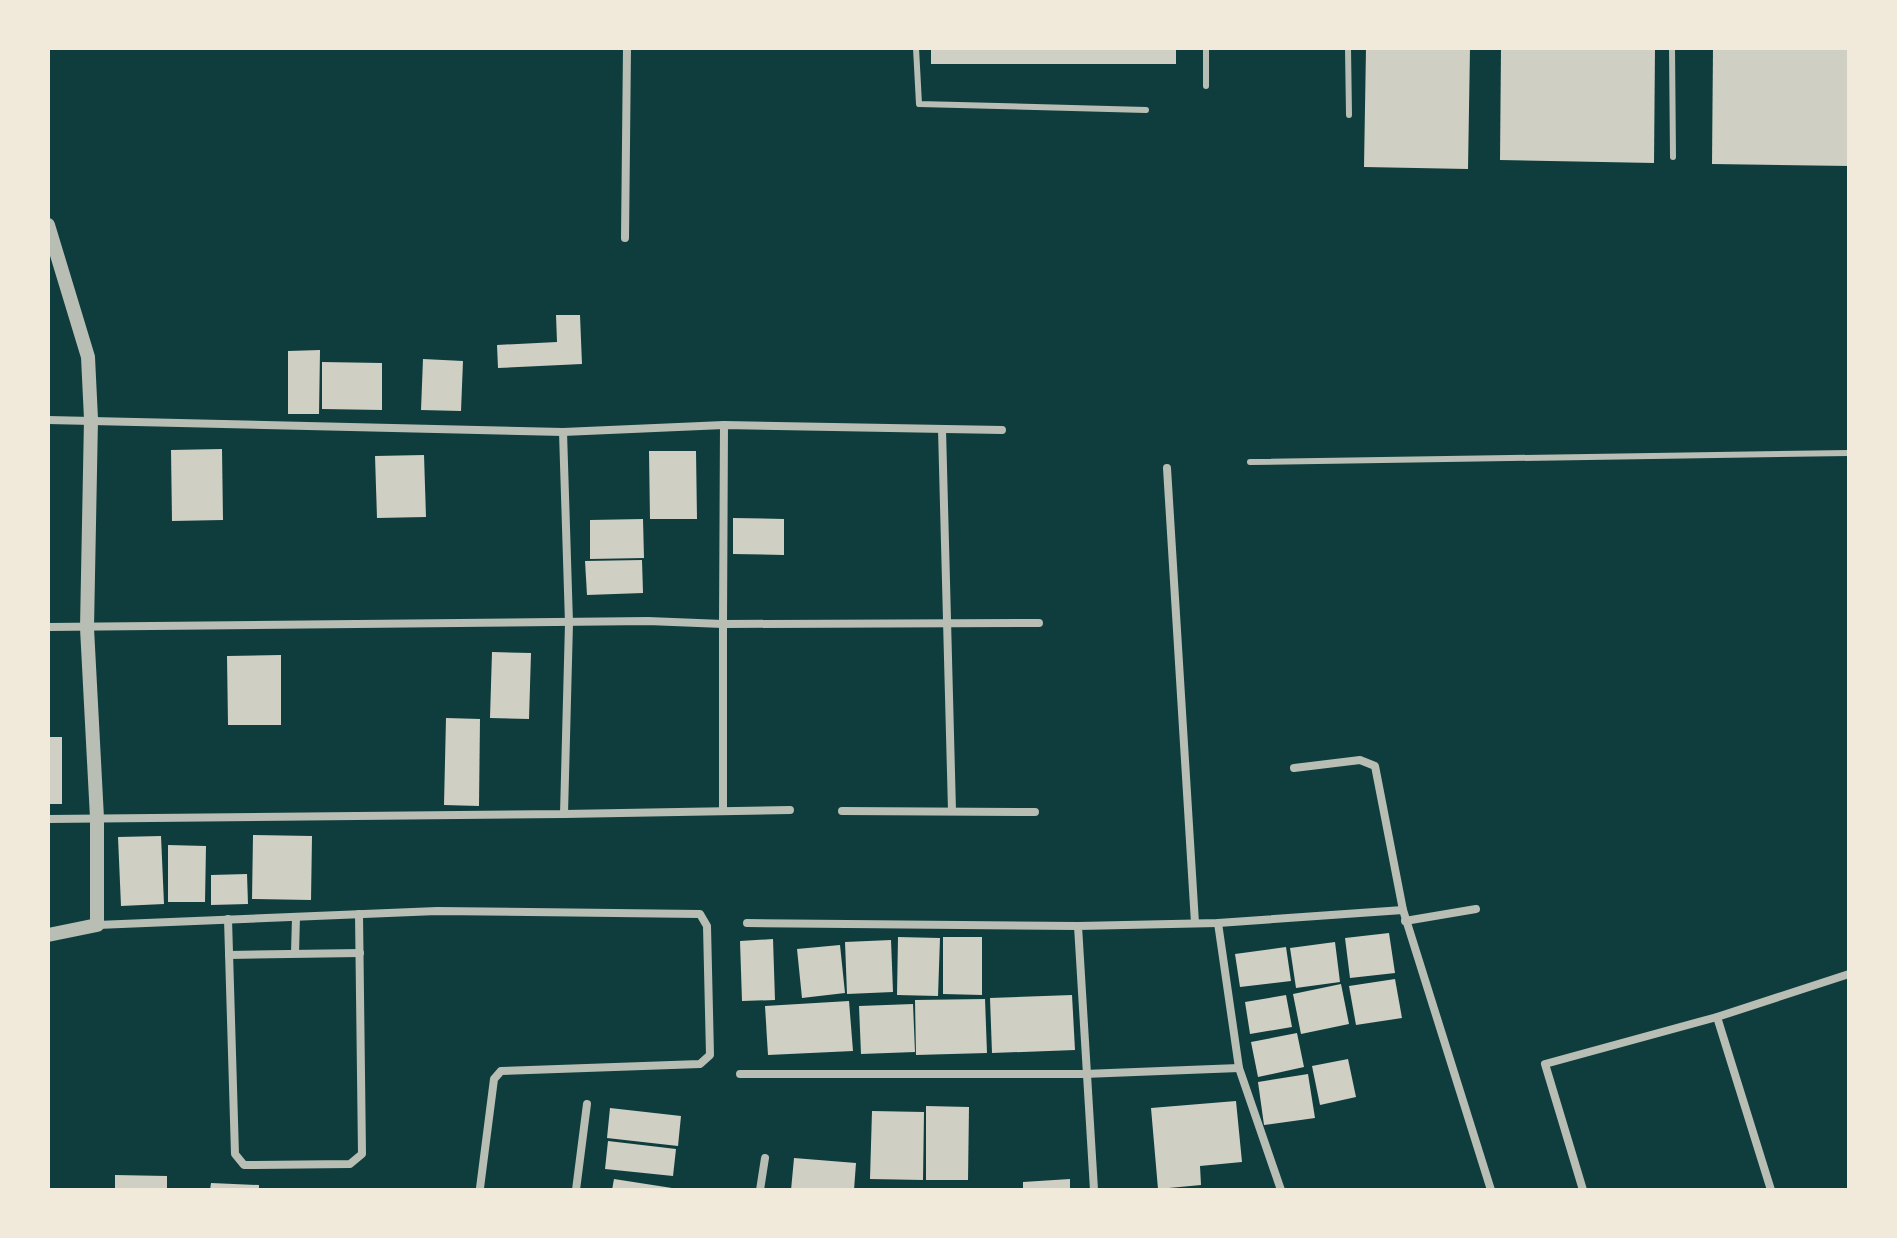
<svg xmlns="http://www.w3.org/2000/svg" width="1897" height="1238" font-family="Mulish,sans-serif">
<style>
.building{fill:#cfcfc3}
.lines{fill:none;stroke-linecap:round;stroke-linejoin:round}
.service{stroke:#b8beb3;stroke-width:6}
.minor{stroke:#b8beb3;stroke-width:8}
.tertiary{stroke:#b8beb3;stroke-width:14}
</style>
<rect width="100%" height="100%" fill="#0f3d3e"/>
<g class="building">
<rect x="931" y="48" width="245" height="16"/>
<path d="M 1366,48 L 1470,48 L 1468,169 L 1364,167 Z"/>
<path d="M 1501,48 L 1655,48 L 1654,163 L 1500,160 Z"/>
<path d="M 1713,48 L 1849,48 L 1849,166 L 1712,164 Z"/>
<path d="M 556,315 L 580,315 L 582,364 L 498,368 L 497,345 L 557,342 Z"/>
<path d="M 320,350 L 319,414 L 288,414 L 288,351 Z"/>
<path d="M 423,359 L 463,361 L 461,411 L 421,410 Z"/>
<path d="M 322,362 L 382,363 L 382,410 L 322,409 Z"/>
<path d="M 222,449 L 223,520 L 172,521 L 171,450 Z"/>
<path d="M 649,451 L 696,451 L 697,519 L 650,519 Z"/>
<path d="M 424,455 L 426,517 L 377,518 L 375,456 Z"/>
<path d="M 733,518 L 784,519 L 784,555 L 733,554 Z"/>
<path d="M 643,519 L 644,558 L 590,559 L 590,520 Z"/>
<path d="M 642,560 L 643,593 L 587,595 L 585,561 Z"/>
<path d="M 492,652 L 531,653 L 529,719 L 490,718 Z"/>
<path d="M 281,655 L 281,725 L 228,725 L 227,656 Z"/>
<path d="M 446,718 L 480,719 L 479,806 L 444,805 Z"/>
<rect x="48" y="737" width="14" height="67"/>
<path d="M 253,835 L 312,836 L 311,900 L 252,899 Z"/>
<path d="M 161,836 L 164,904 L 121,906 L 118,837 Z"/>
<path d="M 168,845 L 206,846 L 205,902 L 168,902 Z"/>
<path d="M 247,874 L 248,904 L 211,905 L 211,875 Z"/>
<path d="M 1389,933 L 1395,973 L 1350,978 L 1345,938 Z"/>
<path d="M 898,937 L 940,938 L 938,996 L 897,995 Z"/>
<path d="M 943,937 L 982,937 L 982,995 L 943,994 Z"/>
<path d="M 773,939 L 775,1000 L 742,1001 L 740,941 Z"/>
<path d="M 891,940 L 893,992 L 847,994 L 845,942 Z"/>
<path d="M 1335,942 L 1340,982 L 1296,988 L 1290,948 Z"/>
<path d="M 840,945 L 845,993 L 802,998 L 797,949 Z"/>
<path d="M 1286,947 L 1291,981 L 1240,987 L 1235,954 Z"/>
<path d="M 1395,979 L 1402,1018 L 1356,1025 L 1349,986 Z"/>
<path d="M 1341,984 L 1349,1024 L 1301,1034 L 1293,994 Z"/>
<path d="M 1072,995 L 1075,1050 L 992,1053 L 990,998 Z"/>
<path d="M 1286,995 L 1292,1027 L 1250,1034 L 1245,1002 Z"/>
<path d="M 985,999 L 987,1053 L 916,1055 L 915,1000 Z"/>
<path d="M 849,1001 L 853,1051 L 768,1055 L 765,1006 Z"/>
<path d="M 913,1004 L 915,1052 L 861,1054 L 859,1006 Z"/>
<path d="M 1297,1033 L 1304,1067 L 1258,1077 L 1251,1042 Z"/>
<path d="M 1348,1059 L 1356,1097 L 1320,1105 L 1312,1066 Z"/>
<path d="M 1308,1074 L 1315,1118 L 1264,1125 L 1258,1082 Z"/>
<path d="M 1236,1101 L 1242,1162 L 1200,1166 L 1201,1185 L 1158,1189 L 1151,1108 Z"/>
<path d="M 926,1106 L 969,1107 L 968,1180 L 926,1180 Z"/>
<path d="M 610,1108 L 681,1116 L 678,1146 L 607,1138 Z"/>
<path d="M 872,1111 L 924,1112 L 923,1180 L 870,1179 Z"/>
<path d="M 608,1141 L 676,1149 L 673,1176 L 605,1169 Z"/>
<path d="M 794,1158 L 856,1163 L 854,1190 L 791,1190 Z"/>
<path d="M 115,1175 L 167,1176 L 167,1190 L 115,1190 Z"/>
<path d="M 614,1179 L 672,1188 L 672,1190 L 612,1190 Z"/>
<path d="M 1070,1179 L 1070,1190 L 1023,1190 L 1023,1182 Z"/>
<path d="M 211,1183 L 259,1185 L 259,1190 L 210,1190 Z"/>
</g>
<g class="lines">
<g class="service">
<path d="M 916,48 L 919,104 L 1146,110"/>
<path d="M 1348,48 L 1349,115"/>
<path d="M 1672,48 L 1673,157"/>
<path d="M 1206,86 L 1206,48"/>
<path d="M 1250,462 L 1849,453"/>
</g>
<g class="minor">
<path d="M 625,238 L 627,48"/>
<path d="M 48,420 L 563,432 L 724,425 L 1002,430"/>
<path d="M 942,429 L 952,811"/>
<path d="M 1167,468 L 1195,923"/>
<path d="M 48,627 L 648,621 L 723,624 L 724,425"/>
<path d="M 1294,768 L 1360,760 L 1375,766 L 1403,910"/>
<path d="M 723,809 L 723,624 L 1039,623"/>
<path d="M 842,811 L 1035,812"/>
<path d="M 564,814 L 790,810"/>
<path d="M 48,819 L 564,814 L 569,623 L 563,432"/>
<path d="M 228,919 L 235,1154 L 244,1165 L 350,1164 L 362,1154 L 359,914"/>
<path d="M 1405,921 L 1476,909"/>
<path d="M 747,923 L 1078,926"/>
<path d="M 1218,923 L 1239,1068 L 1281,1190"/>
<path d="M 97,925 L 437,911 L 700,914 L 707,926 L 710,1055 L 700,1064 L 501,1071 L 494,1079 L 480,1188"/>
<path d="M 295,953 L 296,917"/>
<path d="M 229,955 L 360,953"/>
<path d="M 1717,1017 L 1771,1190"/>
<path d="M 740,1074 L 1084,1074 L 1239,1068"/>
<path d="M 576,1190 L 587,1104"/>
<path d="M 760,1190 L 765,1158"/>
<path d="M 1094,1190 L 1078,926 L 1218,923 L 1403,910 L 1491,1190"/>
<path d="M 1583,1190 L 1545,1064 L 1717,1017 L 1849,974"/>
</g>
<path class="tertiary" d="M 48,225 L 88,357 L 91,419 L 87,628 L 97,818 L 97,925 L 48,935"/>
</g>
<rect width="1897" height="1238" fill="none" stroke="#f1e9da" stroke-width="100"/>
</svg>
